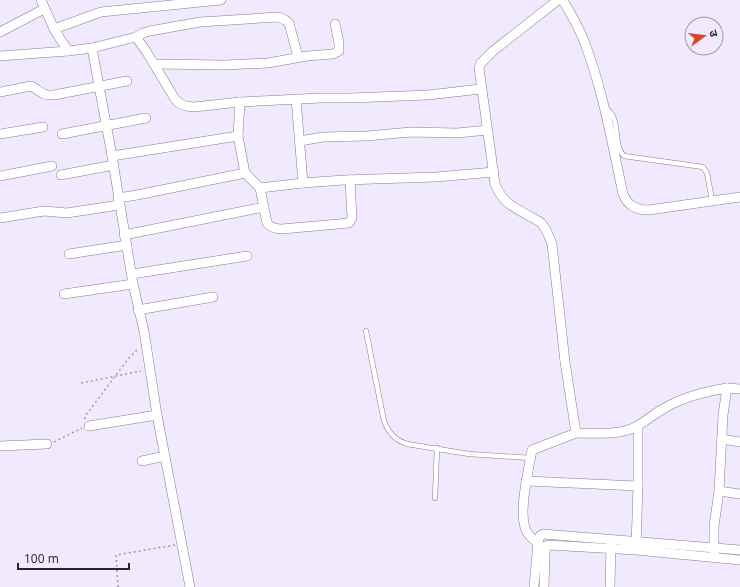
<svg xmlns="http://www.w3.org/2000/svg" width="740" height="587" font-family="'Open Sans','Noto Sans Devanagari',sans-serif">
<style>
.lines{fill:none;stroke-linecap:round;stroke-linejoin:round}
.lane-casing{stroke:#857c93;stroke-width:5.5}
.street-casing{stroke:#857c93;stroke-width:10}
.path{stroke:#9f99a9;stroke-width:1.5;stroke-dasharray:2 3;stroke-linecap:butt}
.lane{stroke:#fff;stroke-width:4.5}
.street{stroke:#fff;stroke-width:9}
</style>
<rect width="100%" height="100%" fill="#f1e9fe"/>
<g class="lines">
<defs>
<g id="lane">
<path d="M 605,108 C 622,117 612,144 624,156 L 703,167 L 707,173 L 712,200"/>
<path d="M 366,331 L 384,421 C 389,433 395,440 407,444 L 469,454 L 531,458"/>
<path d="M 435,498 L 437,448"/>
</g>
<g id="street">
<path d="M 41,0 L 54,29 L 68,51 L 92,48 L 136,37 L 146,51 L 175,99 L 179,103 L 186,106 L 194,107 L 240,102 L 321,98 L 350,98 L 428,95 L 481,89"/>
<path d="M 563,0 C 570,13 579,27 584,41 C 603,90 612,143 623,194 C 628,206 636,210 649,210 L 740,197"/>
<path d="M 54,29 L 101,12 L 221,0"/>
<path d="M 0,32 L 44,9"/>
<path d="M 136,37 L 143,33 L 150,31 L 200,22 L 278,17 L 285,20 L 289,23 L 298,57"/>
<path d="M 92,48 L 112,156 L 133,284 L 144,331 L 157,415 L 190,587"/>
<path d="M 0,56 L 68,51"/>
<path d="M 154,64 L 225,65 L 268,63 L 307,56 L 333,54 L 339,51 L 339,43 L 335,24"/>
<path d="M 0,92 L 31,86 C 41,91 42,96 54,95 L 127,81"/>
<path d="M 296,99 L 303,183 L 344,180 L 436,177 L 494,172"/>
<path d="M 240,102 L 238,136 L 245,173 L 260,188 L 267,223 C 271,228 276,229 282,229 L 349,223 L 352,218 L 350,180"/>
<path d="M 0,134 L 43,127"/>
<path d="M 62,134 L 146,118"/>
<path d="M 300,141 L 323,137 L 367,136 L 411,132 L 457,133 L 488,130"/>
<path d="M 112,156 L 238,136"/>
<path d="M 61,175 L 114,165"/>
<path d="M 0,176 L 52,166"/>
<path d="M 260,188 L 303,183"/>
<path d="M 118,198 L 137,195 L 245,173"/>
<path d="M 0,218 L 44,211 L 67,213 L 119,205"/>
<path d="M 124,235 L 264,207"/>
<path d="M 69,254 L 127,245"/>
<path d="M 132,274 L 247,256"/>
<path d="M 64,294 L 133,284"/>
<path d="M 138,310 L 213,297"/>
<path d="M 89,426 L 157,415"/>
<path d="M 638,426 L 638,486"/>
<path d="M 576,433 C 594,433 615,435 631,429 C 643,424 652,415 663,409 C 683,397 704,392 727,388"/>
<path d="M 722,439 L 740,442"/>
<path d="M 0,446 L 47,444"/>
<path d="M 142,461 L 165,456"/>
<path d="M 526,481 L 638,486 L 636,546"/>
<path d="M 719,491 L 740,494"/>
<path d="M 545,549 C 539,544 531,539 527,532 C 517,516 529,468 532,450 L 576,433 L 565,362 L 552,244 C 549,236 547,230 542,224 C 539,221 535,219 531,217 C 514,207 503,204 495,184 L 479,68 L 481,63 L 493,51 L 558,0"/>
<path d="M 714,553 L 714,526 L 719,491 L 723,415 L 727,388 L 740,389"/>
<path d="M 534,587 L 538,542 L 540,536 L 543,534 L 740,550"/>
<path d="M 544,587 L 545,552 L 546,547 L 548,545 L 636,550 L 740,560"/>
<path d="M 610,587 L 611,543"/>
</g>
</defs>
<use href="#lane" class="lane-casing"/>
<use href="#street" class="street-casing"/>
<g class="path">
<path d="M 81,383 L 141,371"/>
<path d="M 85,419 L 85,416 L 89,411 L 128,359 L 138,349"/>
<path d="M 54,442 L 82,428"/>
<path d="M 118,587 L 116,555 L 175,545"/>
</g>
<use href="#lane" class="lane"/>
<use href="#street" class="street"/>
</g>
<g transform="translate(704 36) rotate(75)"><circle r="19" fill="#f1e9fe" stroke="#a19aab"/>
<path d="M0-3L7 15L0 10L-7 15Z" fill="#d4492c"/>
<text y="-6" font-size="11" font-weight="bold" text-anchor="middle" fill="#28242e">उ</text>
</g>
<path d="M18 563v6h111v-6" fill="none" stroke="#28242e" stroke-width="2"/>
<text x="24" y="563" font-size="12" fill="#28242e" stroke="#f1e9fe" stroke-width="3" paint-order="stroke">100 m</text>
</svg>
